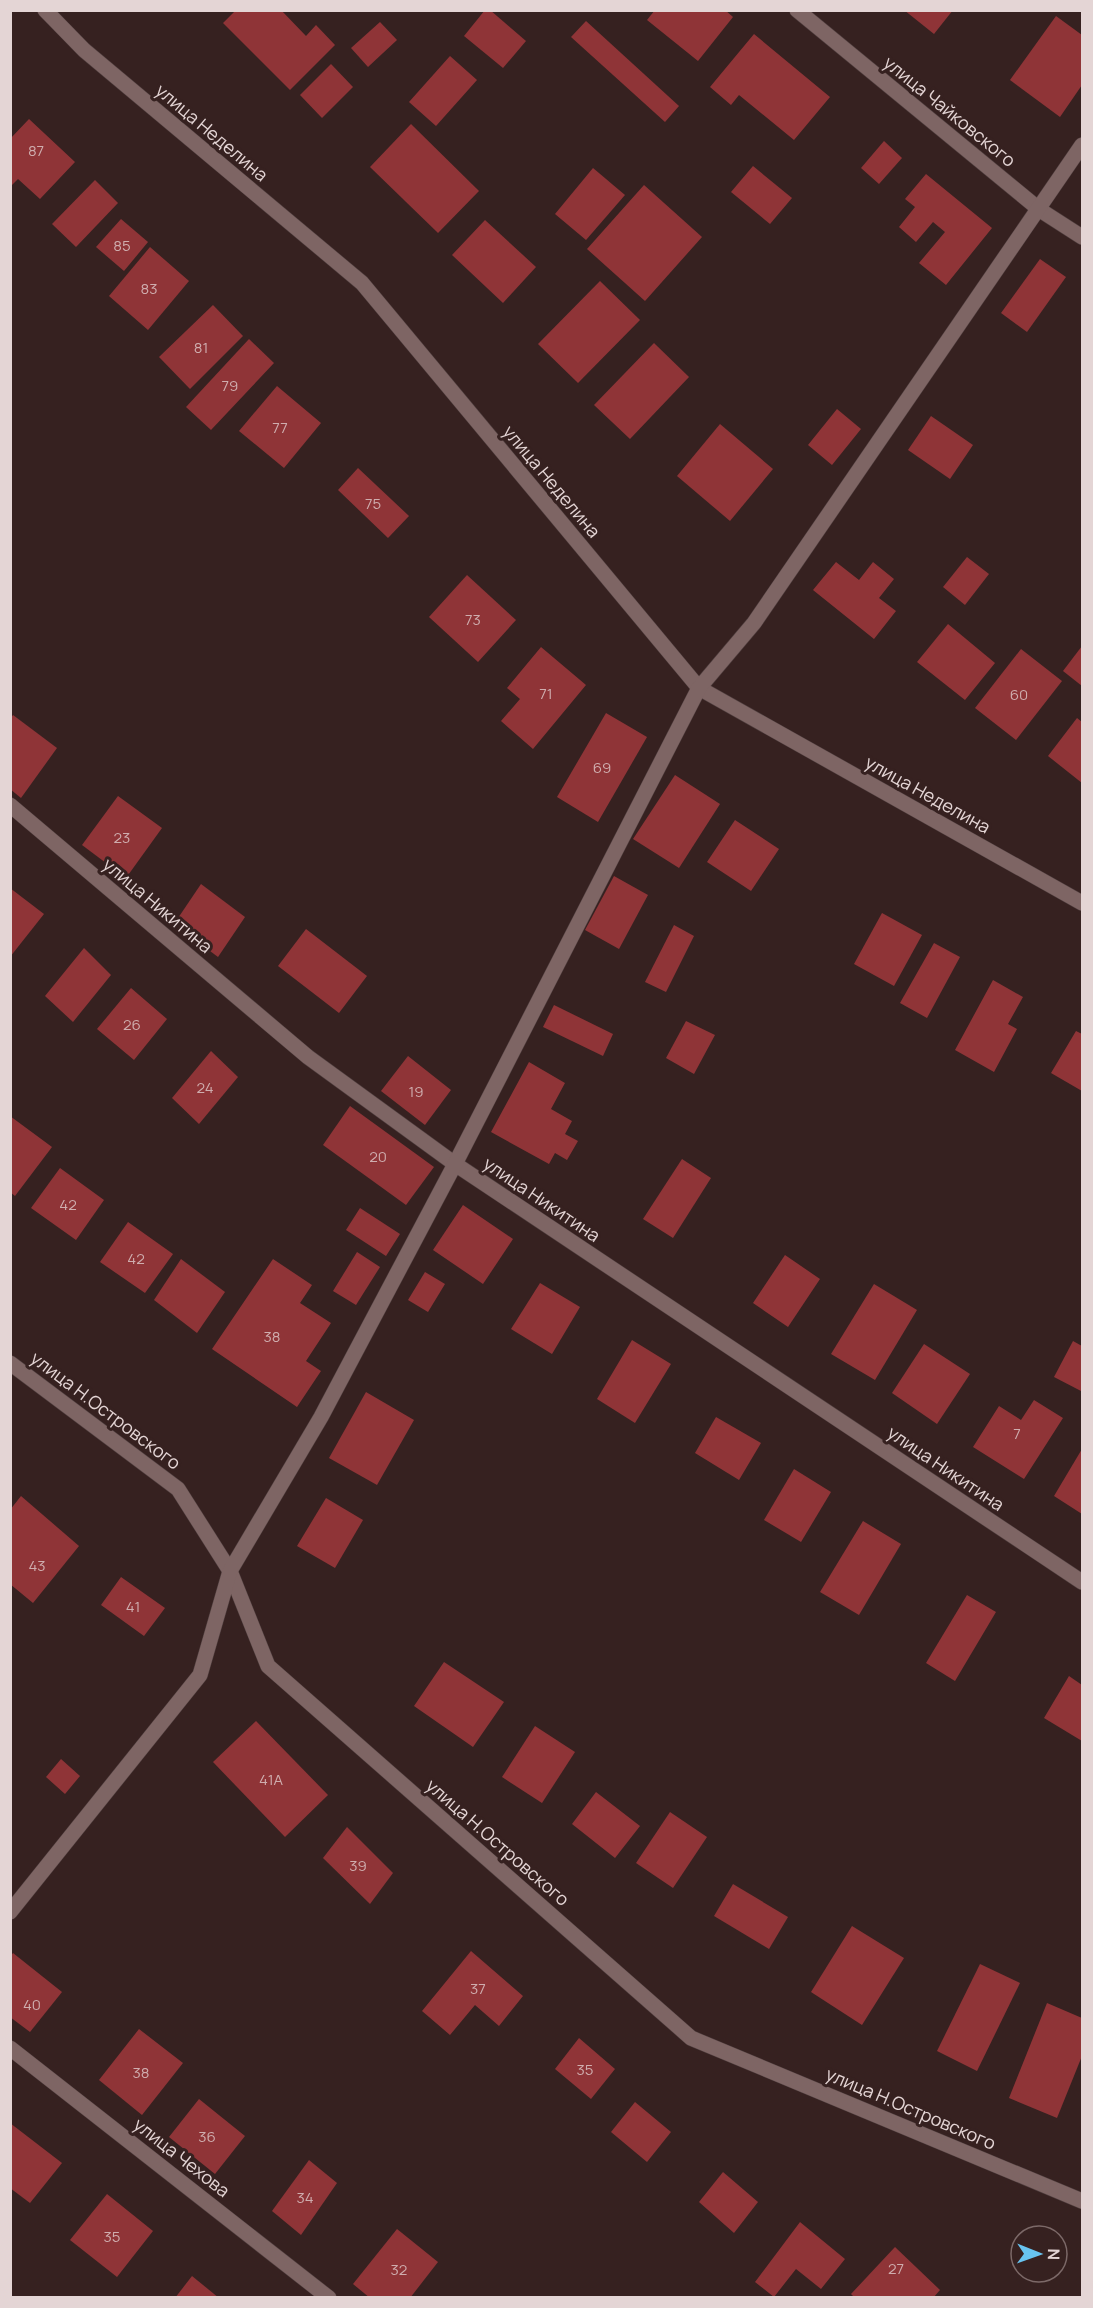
<svg xmlns="http://www.w3.org/2000/svg" width="1093" height="2308" font-family="Manrope,sans-serif">
<style>
.building{fill:#8f3437}
.lines{fill:none;stroke-linecap:round;stroke-linejoin:round}
.minor-casing{stroke:#503f3f;stroke-width:16}
.minor{stroke:#7e6564;stroke-width:15}
.labels{text-anchor:middle;dominant-baseline:central;stroke-width:6;stroke-linejoin:round;paint-order:stroke}
.number-label{font-size:15px;fill:#cfadae}
.street-label{font-size:18px;fill:#e4d5d5;stroke:#362120}
</style>
<rect width="100%" height="100%" fill="#362120"/>
<g class="building">
<path d="M 236,10 L 281,10 L 306,36 L 316,25 L 335,45 L 290,90 L 223,23 Z"/>
<path d="M 485,10 L 490,10 L 526,41 L 503,68 L 464,36 Z"/>
<path d="M 655,10 L 725,10 L 733,17 L 698,61 L 647,20 Z"/>
<path d="M 904,10 L 953,10 L 934,34 Z"/>
<path d="M 1056,16 L 1082,35 L 1082,85 L 1060,117 L 1010,80 Z"/>
<path d="M 586,21 L 679,106 L 665,122 L 571,37 Z"/>
<path d="M 380,22 L 397,40 L 368,67 L 351,48 Z"/>
<path d="M 754,34 L 830,97 L 794,140 L 739,95 L 731,105 L 710,87 Z"/>
<path d="M 450,56 L 477,80 L 436,126 L 409,102 Z"/>
<path d="M 331,64 L 353,87 L 322,118 L 300,95 Z"/>
<path d="M 29,119 L 75,162 L 40,199 L 18,179 L 10,187 L 10,139 Z"/>
<path d="M 411,124 L 479,191 L 438,233 L 370,167 Z"/>
<path d="M 884,141 L 902,158 L 879,184 L 861,168 Z"/>
<path d="M 753,166 L 792,198 L 770,224 L 731,192 Z"/>
<path d="M 593,168 L 625,195 L 586,240 L 555,214 Z"/>
<path d="M 926,174 L 992,228 L 946,285 L 919,263 L 945,232 L 933,222 L 916,242 L 899,227 L 915,207 L 905,199 Z"/>
<path d="M 95,180 L 118,203 L 76,247 L 52,224 Z"/>
<path d="M 644,185 L 702,237 L 645,301 L 587,249 Z"/>
<path d="M 121,219 L 148,242 L 124,271 L 96,247 Z"/>
<path d="M 485,220 L 536,267 L 503,303 L 452,255 Z"/>
<path d="M 150,247 L 189,281 L 148,330 L 109,296 Z"/>
<path d="M 1040,259 L 1066,277 L 1027,332 L 1001,313 Z"/>
<path d="M 600,281 L 640,320 L 578,383 L 538,344 Z"/>
<path d="M 213,305 L 243,336 L 190,389 L 159,357 Z"/>
<path d="M 249,339 L 274,363 L 211,430 L 186,407 Z"/>
<path d="M 654,343 L 689,377 L 630,439 L 594,405 Z"/>
<path d="M 277,386 L 321,423 L 284,468 L 239,431 Z"/>
<path d="M 837,409 L 861,429 L 832,465 L 808,445 Z"/>
<path d="M 931,416 L 973,445 L 950,479 L 908,450 Z"/>
<path d="M 720,424 L 773,469 L 730,521 L 677,476 Z"/>
<path d="M 358,468 L 409,516 L 388,538 L 338,490 Z"/>
<path d="M 967,557 L 989,574 L 965,605 L 943,587 Z"/>
<path d="M 836,562 L 859,580 L 873,562 L 894,579 L 879,598 L 896,611 L 874,639 L 813,590 Z"/>
<path d="M 467,575 L 516,620 L 478,662 L 429,617 Z"/>
<path d="M 948,624 L 995,663 L 965,700 L 917,662 Z"/>
<path d="M 1082,646 L 1082,686 L 1063,671 Z"/>
<path d="M 541,647 L 586,685 L 533,749 L 501,721 L 520,699 L 507,688 Z"/>
<path d="M 1021,649 L 1062,681 L 1016,740 L 975,708 Z"/>
<path d="M 606,713 L 647,737 L 598,822 L 557,797 Z"/>
<path d="M 13,715 L 57,748 L 21,798 L 10,789 L 10,719 Z"/>
<path d="M 1077,718 L 1082,722 L 1082,783 L 1048,756 Z"/>
<path d="M 675,775 L 720,804 L 679,868 L 633,839 Z"/>
<path d="M 118,796 L 162,828 L 126,878 L 82,845 Z"/>
<path d="M 735,820 L 779,849 L 751,891 L 707,862 Z"/>
<path d="M 614,876 L 648,895 L 619,949 L 585,930 Z"/>
<path d="M 201,884 L 245,917 L 218,957 L 174,924 Z"/>
<path d="M 10,888 L 44,914 L 10,957 Z"/>
<path d="M 882,913 L 922,935 L 894,986 L 854,964 Z"/>
<path d="M 674,925 L 694,936 L 666,992 L 645,982 Z"/>
<path d="M 306,929 L 367,976 L 339,1013 L 278,966 Z"/>
<path d="M 934,943 L 960,957 L 927,1018 L 900,1003 Z"/>
<path d="M 84,948 L 111,975 L 73,1022 L 45,996 Z"/>
<path d="M 993,980 L 1023,997 L 1008,1024 L 1017,1029 L 994,1072 L 955,1050 Z"/>
<path d="M 131,988 L 167,1019 L 134,1060 L 97,1029 Z"/>
<path d="M 554,1005 L 613,1034 L 603,1056 L 543,1027 Z"/>
<path d="M 686,1021 L 715,1035 L 694,1074 L 666,1058 Z"/>
<path d="M 1076,1031 L 1082,1034 L 1082,1091 L 1051,1073 Z"/>
<path d="M 211,1051 L 238,1077 L 199,1124 L 172,1098 Z"/>
<path d="M 408,1056 L 451,1090 L 425,1125 L 381,1091 Z"/>
<path d="M 529,1062 L 565,1083 L 551,1109 L 572,1121 L 565,1134 L 578,1141 L 567,1160 L 555,1153 L 549,1164 L 491,1132 Z"/>
<path d="M 350,1106 L 434,1167 L 406,1205 L 323,1145 Z"/>
<path d="M 10,1116 L 52,1147 L 15,1196 L 10,1192 Z"/>
<path d="M 682,1159 L 711,1178 L 673,1238 L 643,1219 Z"/>
<path d="M 60,1168 L 104,1200 L 76,1240 L 31,1208 Z"/>
<path d="M 463,1205 L 513,1239 L 483,1284 L 433,1250 Z"/>
<path d="M 360,1208 L 400,1234 L 386,1256 L 346,1230 Z"/>
<path d="M 128,1222 L 173,1254 L 145,1293 L 100,1262 Z"/>
<path d="M 357,1252 L 380,1267 L 356,1305 L 333,1291 Z"/>
<path d="M 785,1255 L 820,1279 L 788,1327 L 753,1303 Z"/>
<path d="M 181,1259 L 225,1292 L 197,1333 L 154,1300 Z"/>
<path d="M 273,1259 L 312,1285 L 300,1303 L 331,1323 L 306,1361 L 321,1371 L 297,1407 L 212,1349 Z"/>
<path d="M 425,1272 L 445,1284 L 428,1312 L 408,1300 Z"/>
<path d="M 540,1283 L 580,1307 L 552,1354 L 511,1329 Z"/>
<path d="M 874,1284 L 917,1310 L 875,1380 L 831,1354 Z"/>
<path d="M 632,1340 L 671,1364 L 635,1423 L 597,1399 Z"/>
<path d="M 1073,1341 L 1082,1346 L 1081,1391 L 1054,1377 Z"/>
<path d="M 924,1344 L 970,1374 L 937,1424 L 892,1393 Z"/>
<path d="M 366,1392 L 414,1420 L 377,1485 L 329,1458 Z"/>
<path d="M 1034,1400 L 1063,1418 L 1024,1479 L 973,1447 L 999,1406 L 1021,1420 Z"/>
<path d="M 716,1417 L 761,1443 L 739,1480 L 695,1453 Z"/>
<path d="M 1082,1449 L 1082,1514 L 1054,1496 Z"/>
<path d="M 794,1469 L 831,1492 L 801,1542 L 764,1520 Z"/>
<path d="M 21,1496 L 79,1546 L 33,1603 L 10,1584 L 10,1510 Z"/>
<path d="M 326,1498 L 363,1520 L 335,1568 L 297,1546 Z"/>
<path d="M 863,1521 L 901,1544 L 859,1615 L 820,1592 Z"/>
<path d="M 121,1577 L 165,1608 L 144,1636 L 101,1605 Z"/>
<path d="M 967,1595 L 996,1612 L 955,1681 L 926,1663 Z"/>
<path d="M 444,1662 L 504,1702 L 473,1747 L 414,1706 Z"/>
<path d="M 1069,1676 L 1082,1685 L 1082,1741 L 1044,1718 Z"/>
<path d="M 256,1721 L 328,1795 L 285,1837 L 213,1762 Z"/>
<path d="M 535,1726 L 575,1752 L 542,1803 L 502,1777 Z"/>
<path d="M 61,1759 L 80,1776 L 65,1794 L 46,1777 Z"/>
<path d="M 596,1792 L 640,1826 L 615,1858 L 572,1824 Z"/>
<path d="M 670,1812 L 707,1837 L 673,1888 L 636,1863 Z"/>
<path d="M 347,1827 L 393,1873 L 370,1904 L 323,1858 Z"/>
<path d="M 733,1884 L 788,1917 L 769,1949 L 714,1916 Z"/>
<path d="M 852,1926 L 904,1958 L 862,2025 L 811,1992 Z"/>
<path d="M 471,1951 L 523,1996 L 499,2026 L 475,2005 L 450,2035 L 422,2011 Z"/>
<path d="M 13,1953 L 62,1992 L 30,2032 L 10,2017 L 10,1957 Z"/>
<path d="M 980,1964 L 1020,1983 L 977,2071 L 937,2051 Z"/>
<path d="M 1047,2003 L 1082,2018 L 1082,2056 L 1057,2118 L 1009,2098 Z"/>
<path d="M 139,2029 L 183,2063 L 142,2115 L 99,2080 Z"/>
<path d="M 579,2038 L 615,2069 L 591,2099 L 555,2069 Z"/>
<path d="M 199,2099 L 245,2136 L 215,2174 L 169,2137 Z"/>
<path d="M 635,2102 L 671,2132 L 647,2162 L 611,2132 Z"/>
<path d="M 10,2123 L 62,2163 L 30,2203 L 10,2188 Z"/>
<path d="M 309,2160 L 337,2183 L 301,2235 L 272,2211 Z"/>
<path d="M 723,2172 L 758,2202 L 734,2233 L 699,2202 Z"/>
<path d="M 107,2194 L 153,2231 L 117,2277 L 70,2240 Z"/>
<path d="M 800,2222 L 845,2259 L 821,2289 L 796,2269 L 774,2297 L 755,2282 Z"/>
<path d="M 397,2229 L 438,2262 L 410,2298 L 370,2298 L 353,2284 Z"/>
<path d="M 895,2247 L 940,2290 L 933,2298 L 855,2298 L 851,2294 Z"/>
<path d="M 192,2276 L 219,2298 L 175,2298 Z"/>
</g>
<g class="lines">
<defs>
<g id="minor">
<path d="M 45,10 L 84,50 L 362,283 L 699,688 L 1082,903"/>
<path d="M 797,10 L 1040,210 L 1082,237"/>
<path d="M 10,805 L 308,1057 L 455,1164 L 1082,1582"/>
<path d="M 10,1363 L 178,1489 L 230,1571 L 268,1666 L 691,2038 L 1082,2201"/>
<path d="M 10,1912 L 200,1675 L 230,1571 L 321,1417 L 455,1164 L 699,688 L 754,623 L 1082,145"/>
<path d="M 10,2048 L 329,2298"/>
</g>
</defs>
<use href="#minor" class="minor-casing"/>
<use href="#minor" class="minor"/>
</g>
<g class="labels">
<g class="number-label">
<text x="36" y="150">87</text>
<text x="122" y="245">85</text>
<text x="149" y="288">83</text>
<text x="201" y="347">81</text>
<text x="230" y="385">79</text>
<text x="280" y="427">77</text>
<text x="373" y="503">75</text>
<text x="473" y="619">73</text>
<text x="546" y="693">71</text>
<text x="1019" y="694">60</text>
<text x="602" y="767">69</text>
<text x="122" y="837">23</text>
<text x="132" y="1024">26</text>
<text x="205" y="1087">24</text>
<text x="416" y="1091">19</text>
<text x="378" y="1156">20</text>
<text x="68" y="1204">42</text>
<text x="136" y="1258">42</text>
<text x="272" y="1336">38</text>
<text x="1017" y="1433">7</text>
<text x="37" y="1565">43</text>
<text x="133" y="1606">41</text>
<text x="271" y="1779">41А</text>
<text x="358" y="1865">39</text>
<text x="478" y="1988">37</text>
<text x="32" y="2004">40</text>
<text x="585" y="2069">35</text>
<text x="141" y="2072">38</text>
<text x="207" y="2136">36</text>
<text x="305" y="2197">34</text>
<text x="112" y="2236">35</text>
<text x="896" y="2268">27</text>
<text x="399" y="2269">32</text>
</g>
<g class="street-label">
<text transform="translate(950 111) rotate(39)">улица Чайковского</text>
<text transform="translate(212 132) rotate(40)">улица Неделина</text>
<text transform="translate(552 481) rotate(50)">улица Неделина</text>
<text transform="translate(928 794) rotate(29)">улица Неделина</text>
<text transform="translate(158 905) rotate(40)">улица Никитина</text>
<text transform="translate(542 1199) rotate(34)">улица Никитина</text>
<text transform="translate(106 1410) rotate(37)">улица Н.Островского</text>
<text transform="translate(946 1468) rotate(34)">улица Никитина</text>
<text transform="translate(498 1842) rotate(41)">улица Н.Островского</text>
<text transform="translate(911 2108) rotate(23)">улица Н.Островского</text>
<text transform="translate(182 2157) rotate(38)">улица Чехова</text>
</g>
</g>
<rect width="1093" height="2308" fill="none" stroke="#e4d5d5" stroke-width="24"/>
<g transform="translate(1039 2254) rotate(91)"><circle r="28" fill="#362120" stroke="#7c6968" stroke-width="1.5"/>
<path d="M0-4.5L10 22L0 15L-10 22Z" fill="#68c4f0"/>
<text y="-9" font-size="16" font-weight="bold" text-anchor="middle" fill="#e4d5d5">N</text>
</g>
</svg>
